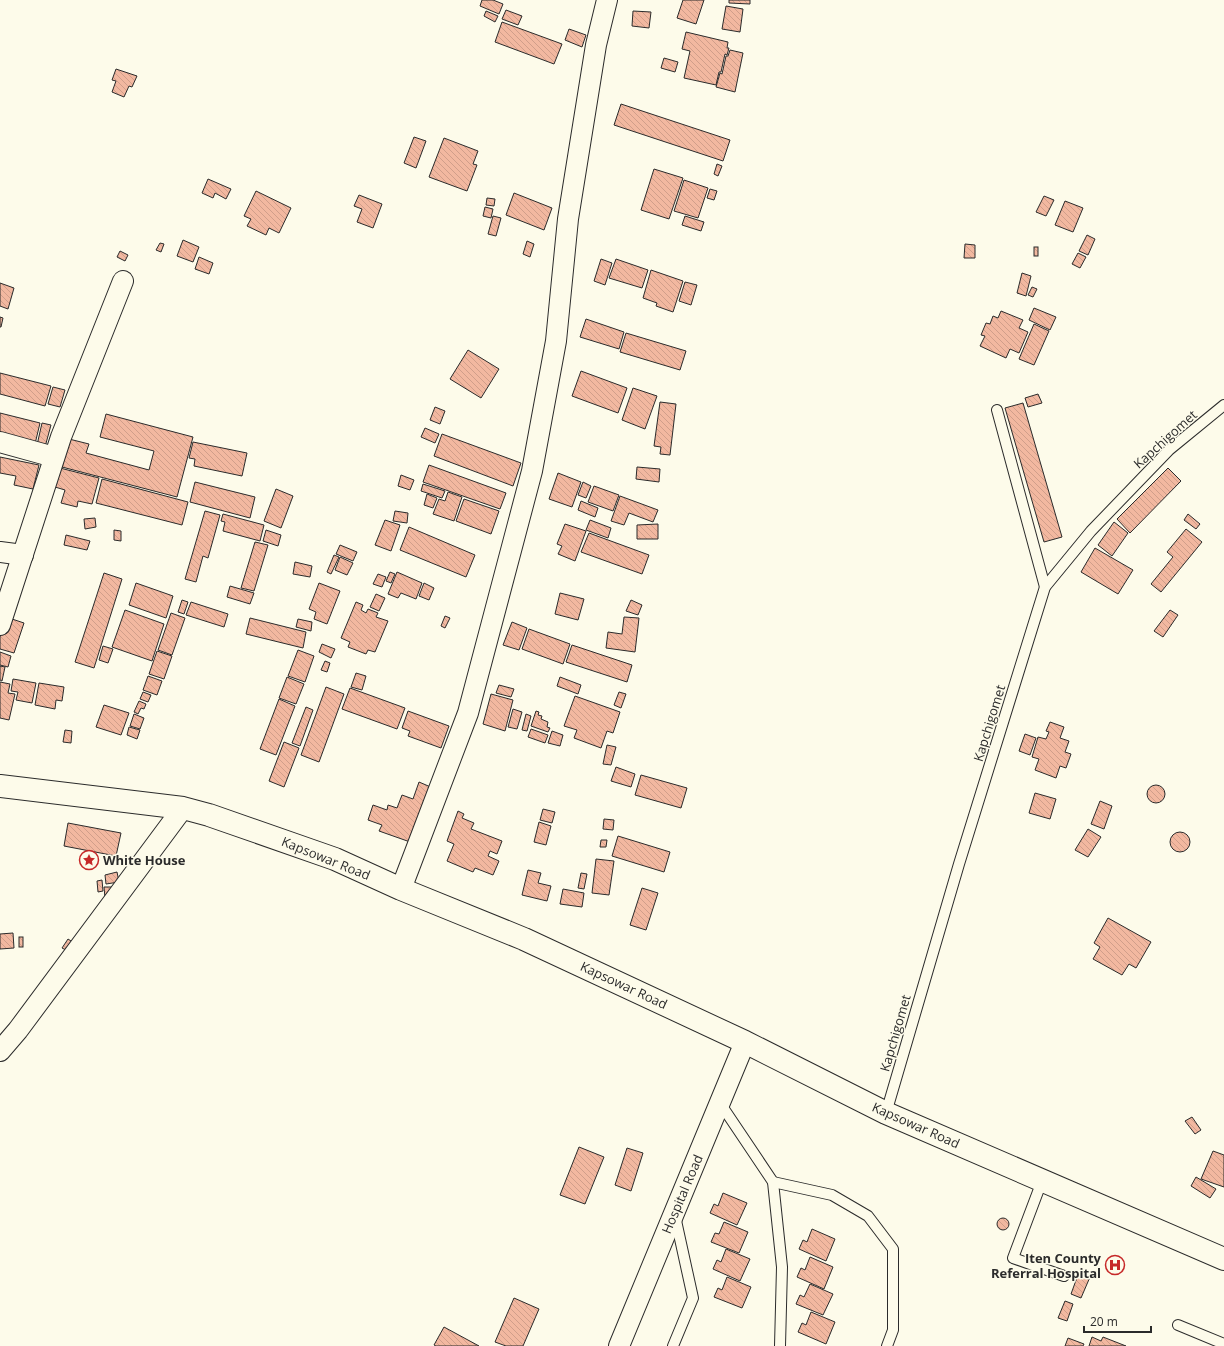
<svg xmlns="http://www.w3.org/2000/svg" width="1224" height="1346" font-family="'Open Sans',sans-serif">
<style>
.building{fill:url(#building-back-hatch);stroke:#2b2b2b}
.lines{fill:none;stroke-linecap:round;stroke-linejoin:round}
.lane-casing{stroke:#2b2b2b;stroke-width:12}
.street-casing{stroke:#2b2b2b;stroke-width:22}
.secondary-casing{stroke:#2b2b2b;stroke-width:24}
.lane{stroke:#fdfbea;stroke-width:10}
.street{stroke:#fdfbea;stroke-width:20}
.secondary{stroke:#fdfbea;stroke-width:22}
.labels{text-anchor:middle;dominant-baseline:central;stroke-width:3;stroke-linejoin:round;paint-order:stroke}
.street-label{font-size:13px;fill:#2b2b2b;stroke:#fdfbea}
.poi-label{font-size:13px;font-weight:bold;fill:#2b2b2b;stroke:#fdfbea;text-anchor:start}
</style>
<defs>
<pattern id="building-back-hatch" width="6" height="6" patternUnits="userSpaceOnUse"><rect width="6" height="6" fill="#f2b8a0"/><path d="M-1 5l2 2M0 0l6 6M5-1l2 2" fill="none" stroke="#d09e8a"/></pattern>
</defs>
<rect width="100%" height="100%" fill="#fdfbea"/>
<g class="building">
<path d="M 482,0 L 493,0 L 503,4 L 499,14 L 480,6 Z"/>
<path d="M 683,0 L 704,0 L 696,24 L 677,18 Z"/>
<path d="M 729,0 L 750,0 L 750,4 L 729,3 Z"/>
<path d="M 726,6 L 743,9 L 740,32 L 722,29 Z"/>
<path d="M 506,10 L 522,16 L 518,25 L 502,19 Z"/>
<path d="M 486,11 L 498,16 L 495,22 L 484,16 Z"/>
<path d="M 633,11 L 651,12 L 649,28 L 632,26 Z"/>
<path d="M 502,22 L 562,44 L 554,64 L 495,42 Z"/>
<path d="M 569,29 L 586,35 L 582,47 L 565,40 Z"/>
<path d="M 686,32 L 728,42 L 727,48 L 729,48 L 727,55 L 725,54 L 721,72 L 719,72 L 716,85 L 684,78 L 690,51 L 682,49 Z"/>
<path d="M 730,50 L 743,53 L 735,92 L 716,87 L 720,73 L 722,74 L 726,56 L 728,56 Z"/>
<path d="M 664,58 L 678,62 L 675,72 L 661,68 Z"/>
<path d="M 116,69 L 137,76 L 132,87 L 129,86 L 124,97 L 112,92 L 116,81 L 112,80 Z"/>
<path d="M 621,104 L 730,140 L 723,161 L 614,125 Z"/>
<path d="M 414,137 L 426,141 L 416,168 L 404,163 Z"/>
<path d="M 444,138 L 478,151 L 473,164 L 477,165 L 467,191 L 429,177 Z"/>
<path d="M 717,164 L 722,166 L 718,176 L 714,174 Z"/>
<path d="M 654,169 L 683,178 L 669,219 L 641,210 Z"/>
<path d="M 208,179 L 231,189 L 226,199 L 215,193 L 213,198 L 202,193 Z"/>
<path d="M 684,180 L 708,188 L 698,218 L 674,211 Z"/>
<path d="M 710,189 L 717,191 L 714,200 L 707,198 Z"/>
<path d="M 256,191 L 291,208 L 279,233 L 269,228 L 266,235 L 247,226 L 251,219 L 244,216 Z"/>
<path d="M 514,193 L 552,208 L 544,230 L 506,215 Z"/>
<path d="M 359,195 L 382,204 L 373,228 L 357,222 L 362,209 L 354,206 Z"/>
<path d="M 1044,196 L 1054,200 L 1046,216 L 1036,212 Z"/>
<path d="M 487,198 L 495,199 L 494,206 L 486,205 Z"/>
<path d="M 1065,201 L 1083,208 L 1073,232 L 1055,225 Z"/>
<path d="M 485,207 L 493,209 L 491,218 L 483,216 Z"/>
<path d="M 493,216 L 501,218 L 496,236 L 488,234 Z"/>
<path d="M 685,216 L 704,222 L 701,231 L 682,225 Z"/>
<path d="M 1087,235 L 1095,239 L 1088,255 L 1079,251 Z"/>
<path d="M 183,240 L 199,247 L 193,262 L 177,256 Z"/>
<path d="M 527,241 L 534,244 L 530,257 L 523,254 Z"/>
<path d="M 160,243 L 164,244 L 161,252 L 156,250 Z"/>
<path d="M 965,244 L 975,245 L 975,258 L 964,258 Z"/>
<rect x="1034" y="247" width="4" height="9"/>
<path d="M 120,251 L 128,255 L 125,261 L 117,257 Z"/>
<path d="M 1078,253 L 1086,257 L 1080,268 L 1072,264 Z"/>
<path d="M 199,257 L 213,263 L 209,274 L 195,269 Z"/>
<path d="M 601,259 L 612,263 L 605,285 L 594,281 Z"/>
<path d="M 616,259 L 648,270 L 642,288 L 609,278 Z"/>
<path d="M 651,270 L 683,281 L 673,312 L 656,306 L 657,303 L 643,298 Z"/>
<path d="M 1022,273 L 1031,276 L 1026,296 L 1017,293 Z"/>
<path d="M 685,282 L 697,285 L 691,305 L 679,301 Z"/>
<path d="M 0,283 L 14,288 L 8,309 L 0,306 Z"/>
<path d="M 1032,287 L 1037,289 L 1033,297 L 1028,295 Z"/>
<path d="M 1034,308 L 1056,317 L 1050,330 L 1029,320 Z"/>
<path d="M 1001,311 L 1023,320 L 1019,328 L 1028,332 L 1019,353 L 1010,349 L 1006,358 L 980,346 L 985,336 L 981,335 L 986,323 L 990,324 L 993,316 L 998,318 Z"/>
<path d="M 0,317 L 3,318 L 1,327 L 0,327 Z"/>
<path d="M 586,319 L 624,332 L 619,349 L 580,337 Z"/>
<path d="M 1034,324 L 1049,331 L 1034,365 L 1019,359 Z"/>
<path d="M 626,333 L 686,351 L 680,370 L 620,352 Z"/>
<path d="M 468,350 L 499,369 L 481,398 L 450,379 Z"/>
<path d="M 581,371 L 627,388 L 618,413 L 572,396 Z"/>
<path d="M 0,373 L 51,386 L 45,406 L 0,394 Z"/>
<path d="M 53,387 L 65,390 L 60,407 L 48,404 Z"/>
<path d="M 633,388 L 657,396 L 645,429 L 622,420 Z"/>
<path d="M 1038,394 L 1042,403 L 1028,407 L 1025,398 Z"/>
<path d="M 660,402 L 676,404 L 670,455 L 660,454 L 661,447 L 654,446 Z"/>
<path d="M 1023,403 L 1062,537 L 1044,542 L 1005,408 Z"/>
<path d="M 435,407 L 445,411 L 440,424 L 430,420 Z"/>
<path d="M 0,413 L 40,423 L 35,444 L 0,436 Z"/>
<path d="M 106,414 L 193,437 L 177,497 L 62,467 L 69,439 L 89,444 L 86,453 L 149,470 L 154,451 L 100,437 Z"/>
<path d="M 42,423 L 51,425 L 45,447 L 37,445 Z"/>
<path d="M 425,428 L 439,434 L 435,443 L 421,437 Z"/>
<path d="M 442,434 L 521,463 L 513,486 L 434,456 Z"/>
<path d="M 193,442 L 247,453 L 242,476 L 194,466 L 195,459 L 189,458 Z"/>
<path d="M 0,457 L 39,465 L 33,489 L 14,485 L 16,476 L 0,473 Z"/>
<path d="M 429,465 L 506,493 L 500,509 L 423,482 Z"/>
<path d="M 637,467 L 660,469 L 659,482 L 636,479 Z"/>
<path d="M 60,468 L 99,478 L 92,504 L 78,501 L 77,507 L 61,503 L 65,490 L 55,487 Z"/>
<path d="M 1168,468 L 1181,481 L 1130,533 L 1117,519 Z"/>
<path d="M 558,473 L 581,482 L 572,507 L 549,499 Z"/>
<path d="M 401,475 L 414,480 L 410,490 L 398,486 Z"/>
<path d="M 102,479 L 188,502 L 182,525 L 96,503 Z"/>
<path d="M 195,482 L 255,497 L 250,518 L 190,502 Z"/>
<path d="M 583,482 L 591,486 L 586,498 L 578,495 Z"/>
<path d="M 423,484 L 445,491 L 442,498 L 421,491 Z"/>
<path d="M 594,486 L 619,495 L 613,511 L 588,502 Z"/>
<path d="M 276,489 L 293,496 L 281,528 L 264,521 Z"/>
<path d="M 448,492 L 462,497 L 454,521 L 433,514 L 439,499 L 445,501 Z"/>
<path d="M 427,494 L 437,498 L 433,508 L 424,505 Z"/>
<path d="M 620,496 L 658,510 L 653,522 L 629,513 L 624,525 L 611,521 Z"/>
<path d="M 464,499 L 499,511 L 491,534 L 456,521 Z"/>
<path d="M 581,501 L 598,508 L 595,517 L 578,510 Z"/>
<path d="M 205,511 L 220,515 L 208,558 L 203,556 L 196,582 L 185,579 Z"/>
<path d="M 395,511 L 408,513 L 407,523 L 393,521 Z"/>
<path d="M 223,514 L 264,525 L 260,541 L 223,531 L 225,522 L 221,521 Z"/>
<path d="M 1188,514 L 1200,524 L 1196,529 L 1184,520 Z"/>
<path d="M 95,518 L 96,527 L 85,529 L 84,519 Z"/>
<path d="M 385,520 L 400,525 L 391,551 L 375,545 Z"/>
<path d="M 590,520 L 611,528 L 608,538 L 586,530 Z"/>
<path d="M 1114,522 L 1128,533 L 1112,556 L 1098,545 Z"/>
<path d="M 565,524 L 586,531 L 575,561 L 558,554 L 562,546 L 557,544 Z"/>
<path d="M 658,524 L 658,539 L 637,539 L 637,525 Z"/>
<path d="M 409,527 L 475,555 L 466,577 L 400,550 Z"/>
<path d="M 1186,529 L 1202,542 L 1161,592 L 1151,584 L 1173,557 L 1167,552 Z"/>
<path d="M 114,530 L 121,531 L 121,541 L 114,540 Z"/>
<path d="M 266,530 L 281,535 L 278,546 L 263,541 Z"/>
<path d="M 589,533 L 649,555 L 642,574 L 581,552 Z"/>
<path d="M 66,535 L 90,541 L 87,550 L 64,545 Z"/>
<path d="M 255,542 L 268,545 L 254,591 L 241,588 Z"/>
<path d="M 340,545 L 357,552 L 353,561 L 336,554 Z"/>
<path d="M 1095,548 L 1133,570 L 1118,594 L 1081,572 Z"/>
<path d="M 334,555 L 339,557 L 331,574 L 327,572 Z"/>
<path d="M 340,557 L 353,563 L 347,575 L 335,570 Z"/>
<path d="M 295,562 L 312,566 L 310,577 L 293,574 Z"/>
<path d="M 390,572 L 395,574 L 391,583 L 386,581 Z"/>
<path d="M 397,572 L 422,583 L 416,599 L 401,593 L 398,598 L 388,594 Z"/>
<path d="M 104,573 L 122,579 L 94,668 L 75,662 Z"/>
<path d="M 378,574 L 386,577 L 382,587 L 373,584 Z"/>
<path d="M 136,583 L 173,596 L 166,618 L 129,605 Z"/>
<path d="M 319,583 L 340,591 L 327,624 L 314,619 L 316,612 L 309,609 Z"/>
<path d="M 424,583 L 434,588 L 429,600 L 419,596 Z"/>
<path d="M 230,586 L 254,593 L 250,604 L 227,597 Z"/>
<path d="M 560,593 L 584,599 L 578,620 L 555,614 Z"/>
<path d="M 376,594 L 385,598 L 379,611 L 370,607 Z"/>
<path d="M 182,600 L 188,602 L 184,614 L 178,612 Z"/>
<path d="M 631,600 L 642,605 L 638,615 L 626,611 Z"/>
<path d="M 191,602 L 228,614 L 224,627 L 186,615 Z"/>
<path d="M 356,602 L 363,605 L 361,610 L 366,613 L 368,609 L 378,613 L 376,617 L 388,621 L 375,652 L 368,650 L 366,654 L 348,647 L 350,642 L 341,638 Z"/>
<path d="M 125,610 L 164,624 L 152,661 L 112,647 Z"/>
<path d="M 1170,610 L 1178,615 L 1163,637 L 1154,631 Z"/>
<path d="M 171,613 L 185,618 L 172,655 L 158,650 Z"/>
<path d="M 445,616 L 450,618 L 445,628 L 441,626 Z"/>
<path d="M 6,617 L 24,623 L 14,653 L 0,649 L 0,637 Z"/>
<path d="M 624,617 L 639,618 L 635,652 L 606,648 L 608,632 L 622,634 Z"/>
<path d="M 250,618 L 306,632 L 303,648 L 246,634 Z"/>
<path d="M 298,619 L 312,622 L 311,631 L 296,627 Z"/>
<path d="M 512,622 L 527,628 L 519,650 L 503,645 Z"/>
<path d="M 529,629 L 570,644 L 563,664 L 522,649 Z"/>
<path d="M 322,644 L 335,649 L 331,658 L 319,652 Z"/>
<path d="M 572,645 L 632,665 L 627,682 L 566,662 Z"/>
<path d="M 103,646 L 113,649 L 108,663 L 99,660 Z"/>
<path d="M 298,650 L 314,656 L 305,682 L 288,676 Z"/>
<path d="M 157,651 L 172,656 L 164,679 L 149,674 Z"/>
<path d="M 0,652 L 11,656 L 8,667 L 0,665 Z"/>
<path d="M 325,661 L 330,663 L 327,672 L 321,670 Z"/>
<path d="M 0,666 L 5,667 L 2,681 L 0,680 Z"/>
<path d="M 356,673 L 366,676 L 362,690 L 351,687 Z"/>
<path d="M 148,676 L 162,681 L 157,695 L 143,690 Z"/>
<path d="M 287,677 L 304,684 L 296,704 L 279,698 Z"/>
<path d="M 560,677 L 581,685 L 578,694 L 557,686 Z"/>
<path d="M 13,679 L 36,683 L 32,703 L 16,700 L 18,692 L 11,691 Z"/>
<path d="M 0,682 L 10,684 L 8,693 L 15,694 L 9,720 L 0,718 Z"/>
<path d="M 39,683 L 64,687 L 62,701 L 56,700 L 55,709 L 35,705 Z"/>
<path d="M 499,685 L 514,689 L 511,697 L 496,693 Z"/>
<path d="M 326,687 L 344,694 L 319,762 L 301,755 Z"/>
<path d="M 350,688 L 405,708 L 397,729 L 342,709 Z"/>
<path d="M 143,692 L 151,695 L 148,702 L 140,699 Z"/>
<path d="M 619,692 L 626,694 L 621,708 L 614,705 Z"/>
<path d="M 491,694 L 513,700 L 505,731 L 483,724 Z"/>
<path d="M 575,696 L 620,712 L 613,733 L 607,731 L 601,748 L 574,738 L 577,730 L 564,726 Z"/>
<path d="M 279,699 L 295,706 L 276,755 L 260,749 Z"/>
<path d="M 139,701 L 146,704 L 144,709 L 141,708 L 138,714 L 134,712 Z"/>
<path d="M 104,705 L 129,713 L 121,735 L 96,727 Z"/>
<path d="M 306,707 L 313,710 L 300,746 L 292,743 Z"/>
<path d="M 513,709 L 522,712 L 517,729 L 508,727 Z"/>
<path d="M 408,711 L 449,726 L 441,748 L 408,736 L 410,731 L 402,728 Z"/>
<path d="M 536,711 L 539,712 L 538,715 L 542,716 L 541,719 L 548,722 L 547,727 L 550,728 L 548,732 L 531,726 Z"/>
<path d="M 134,714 L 144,718 L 140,729 L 130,726 Z"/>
<path d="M 526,714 L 531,716 L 527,731 L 522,730 Z"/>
<path d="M 1050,722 L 1064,727 L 1060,738 L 1069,741 L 1065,752 L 1071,754 L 1066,768 L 1060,766 L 1056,778 L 1035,770 L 1039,759 L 1032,757 L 1038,737 L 1046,739 L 1049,732 L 1046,731 Z"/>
<path d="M 129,727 L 140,730 L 137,739 L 127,735 Z"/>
<path d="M 531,729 L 548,735 L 545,743 L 528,737 Z"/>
<path d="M 65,730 L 72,731 L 71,743 L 63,742 Z"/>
<path d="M 552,731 L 563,735 L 560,746 L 548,743 Z"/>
<path d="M 1025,734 L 1036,738 L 1030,755 L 1019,751 Z"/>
<path d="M 284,742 L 299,748 L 284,787 L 269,781 Z"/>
<path d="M 607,745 L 616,747 L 611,765 L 603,764 Z"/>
<path d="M 616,767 L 635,774 L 631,787 L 611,781 Z"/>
<path d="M 641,775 L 687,788 L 681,808 L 635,795 Z"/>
<path d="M 419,782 L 433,788 L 413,843 L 379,831 L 382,825 L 368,820 L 373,805 L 387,810 L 388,805 L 397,808 L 402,795 L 413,799 Z"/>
<circle cx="1156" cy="794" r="9"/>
<path d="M 1035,793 L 1056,799 L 1050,819 L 1029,813 Z"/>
<path d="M 1100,801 L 1112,806 L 1104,829 L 1091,824 Z"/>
<path d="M 543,809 L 555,812 L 552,823 L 540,820 Z"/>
<path d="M 458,811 L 464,814 L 462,818 L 474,823 L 471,829 L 502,841 L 497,854 L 490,851 L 488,856 L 499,861 L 493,875 L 475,868 L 473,872 L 447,861 L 454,844 L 447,841 Z"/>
<path d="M 604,819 L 614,820 L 613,830 L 603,829 Z"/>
<path d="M 539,822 L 551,826 L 546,845 L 534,842 Z"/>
<path d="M 68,823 L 121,833 L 116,856 L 64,846 Z"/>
<path d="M 1088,829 L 1101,837 L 1088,857 L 1075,850 Z"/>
<circle cx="1180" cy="842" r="10"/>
<path d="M 618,836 L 670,852 L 664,872 L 612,856 Z"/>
<path d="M 601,840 L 607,840 L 606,847 L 600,847 Z"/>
<path d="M 596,859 L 614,861 L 609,895 L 592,893 Z"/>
<path d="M 528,870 L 541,873 L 538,883 L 551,886 L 547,901 L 522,895 Z"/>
<path d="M 117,872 L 119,882 L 106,884 L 105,875 Z"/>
<path d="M 581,873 L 587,874 L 584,889 L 578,888 Z"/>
<path d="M 102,880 L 103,891 L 98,892 L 97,881 Z"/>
<path d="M 104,887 L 114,887 L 105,898 Z"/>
<path d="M 642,888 L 658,893 L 646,930 L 630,925 Z"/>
<path d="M 563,889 L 584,893 L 582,907 L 560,904 Z"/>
<path d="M 1108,918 L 1151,942 L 1136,968 L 1129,964 L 1122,975 L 1093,959 L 1100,947 L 1094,943 Z"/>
<path d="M 13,933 L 14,948 L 0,949 L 0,934 Z"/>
<rect x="19" y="937" width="4" height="10"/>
<path d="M 68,939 L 74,943 L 68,951 L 62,948 Z"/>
<path d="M 1192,1117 L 1201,1130 L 1195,1134 L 1185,1121 Z"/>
<path d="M 579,1147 L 604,1157 L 585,1204 L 560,1195 Z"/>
<path d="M 627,1148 L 643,1153 L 631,1191 L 615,1185 Z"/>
<path d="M 1213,1151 L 1224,1155 L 1224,1187 L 1201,1179 Z"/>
<path d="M 1196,1177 L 1216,1189 L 1210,1198 L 1191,1186 Z"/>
<path d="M 723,1193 L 747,1203 L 737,1225 L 710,1213 L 714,1204 L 718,1206 Z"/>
<circle cx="1003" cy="1224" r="6"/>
<path d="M 724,1222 L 748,1232 L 739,1253 L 711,1242 L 715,1233 L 719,1234 Z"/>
<path d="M 812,1229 L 835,1239 L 826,1261 L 799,1249 L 803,1240 L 807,1242 Z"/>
<path d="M 726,1249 L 750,1259 L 740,1281 L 713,1269 L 717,1260 L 721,1262 Z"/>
<path d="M 810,1257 L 833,1267 L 824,1289 L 797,1277 L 801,1268 L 805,1270 Z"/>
<path d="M 1079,1272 L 1090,1277 L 1081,1298 L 1071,1294 Z"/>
<path d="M 727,1277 L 751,1287 L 742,1308 L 714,1297 L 718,1288 L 722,1290 Z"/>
<path d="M 810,1284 L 833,1294 L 823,1315 L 796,1304 L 800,1295 L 804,1297 Z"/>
<path d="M 514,1298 L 539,1309 L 523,1346 L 506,1346 L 495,1342 Z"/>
<path d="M 1065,1301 L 1073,1304 L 1067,1321 L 1058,1318 Z"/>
<path d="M 811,1312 L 835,1322 L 826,1344 L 798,1332 L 802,1323 L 806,1325 Z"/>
<path d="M 444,1327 L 479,1346 L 436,1346 L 434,1345 Z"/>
<path d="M 1092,1337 L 1101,1341 L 1103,1337 L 1126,1346 L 1089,1346 Z"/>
<path d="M 1068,1338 L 1084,1344 L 1083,1346 L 1065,1346 Z"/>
</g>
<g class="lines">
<defs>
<g id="lane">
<path d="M 997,410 L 1045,587"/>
<path d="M 720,1103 L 773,1182 L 782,1267 L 780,1346"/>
<path d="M 886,1113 L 959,864 L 1045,587 L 1091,531 L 1169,450 L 1224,405"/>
<path d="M 1042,1181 L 1013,1258 L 1064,1276"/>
<path d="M 773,1182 L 832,1195 L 868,1216 L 893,1249 L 893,1330 L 887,1346"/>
<path d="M 1178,1325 L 1224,1344"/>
<path d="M 673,1346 L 693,1298 L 675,1216"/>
</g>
<g id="street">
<path d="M 0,442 L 54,457"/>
<path d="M 0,552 L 23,555"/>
<path d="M 0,625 L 61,437 L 123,281"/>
<path d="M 401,889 L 468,713 L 532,471 L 556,341 L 568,219 L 596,45 L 607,0"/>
<path d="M 0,1051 L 18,1030 L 183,808"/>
<path d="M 619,1346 L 745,1042"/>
</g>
<path id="secondary" d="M 0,786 L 183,808 L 209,815 L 335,859 L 401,889 L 524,939 L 745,1042 L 886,1113 L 1224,1259"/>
</defs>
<use href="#lane" class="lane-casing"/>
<use href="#street" class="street-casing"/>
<use href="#secondary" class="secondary-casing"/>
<use href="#lane" class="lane"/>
<use href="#street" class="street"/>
<use href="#secondary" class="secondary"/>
</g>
<defs>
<symbol id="sight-ring" viewBox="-11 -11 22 22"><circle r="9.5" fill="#fdfbea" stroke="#c62828" stroke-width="1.5"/><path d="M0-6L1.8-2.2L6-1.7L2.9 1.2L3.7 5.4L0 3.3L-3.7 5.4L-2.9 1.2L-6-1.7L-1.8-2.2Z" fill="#c62828"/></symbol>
<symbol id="hospital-ring" viewBox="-11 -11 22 22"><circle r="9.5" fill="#fdfbea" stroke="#c62828" stroke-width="1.5"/><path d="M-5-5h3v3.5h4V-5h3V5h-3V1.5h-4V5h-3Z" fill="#c62828"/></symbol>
</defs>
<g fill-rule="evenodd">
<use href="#sight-ring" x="78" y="849" width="22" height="22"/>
<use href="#hospital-ring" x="1104" y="1254" width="22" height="22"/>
</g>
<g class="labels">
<g class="street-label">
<text transform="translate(1165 439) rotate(-42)">Kapchigomet</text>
<text transform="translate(989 723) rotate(-73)">Kapchigomet</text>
<text transform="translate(326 858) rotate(22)">Kapsowar Road</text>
<text transform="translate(624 985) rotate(25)">Kapsowar Road</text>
<text transform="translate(895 1033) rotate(-74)">Kapchigomet</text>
<text transform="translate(916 1125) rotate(24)">Kapsowar Road</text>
<text transform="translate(682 1194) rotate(-67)">Hospital Road</text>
</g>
<g class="poi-label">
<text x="103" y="860">White House</text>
<text x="1101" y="1258" text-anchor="end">Iten County<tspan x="1101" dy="15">Referral Hospital</tspan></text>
</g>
</g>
<path d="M1084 1326v6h67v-6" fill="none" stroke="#2b2b2b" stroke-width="2"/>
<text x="1090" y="1326" font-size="12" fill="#2b2b2b" stroke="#fdfbea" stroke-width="3" paint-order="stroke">20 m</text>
</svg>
